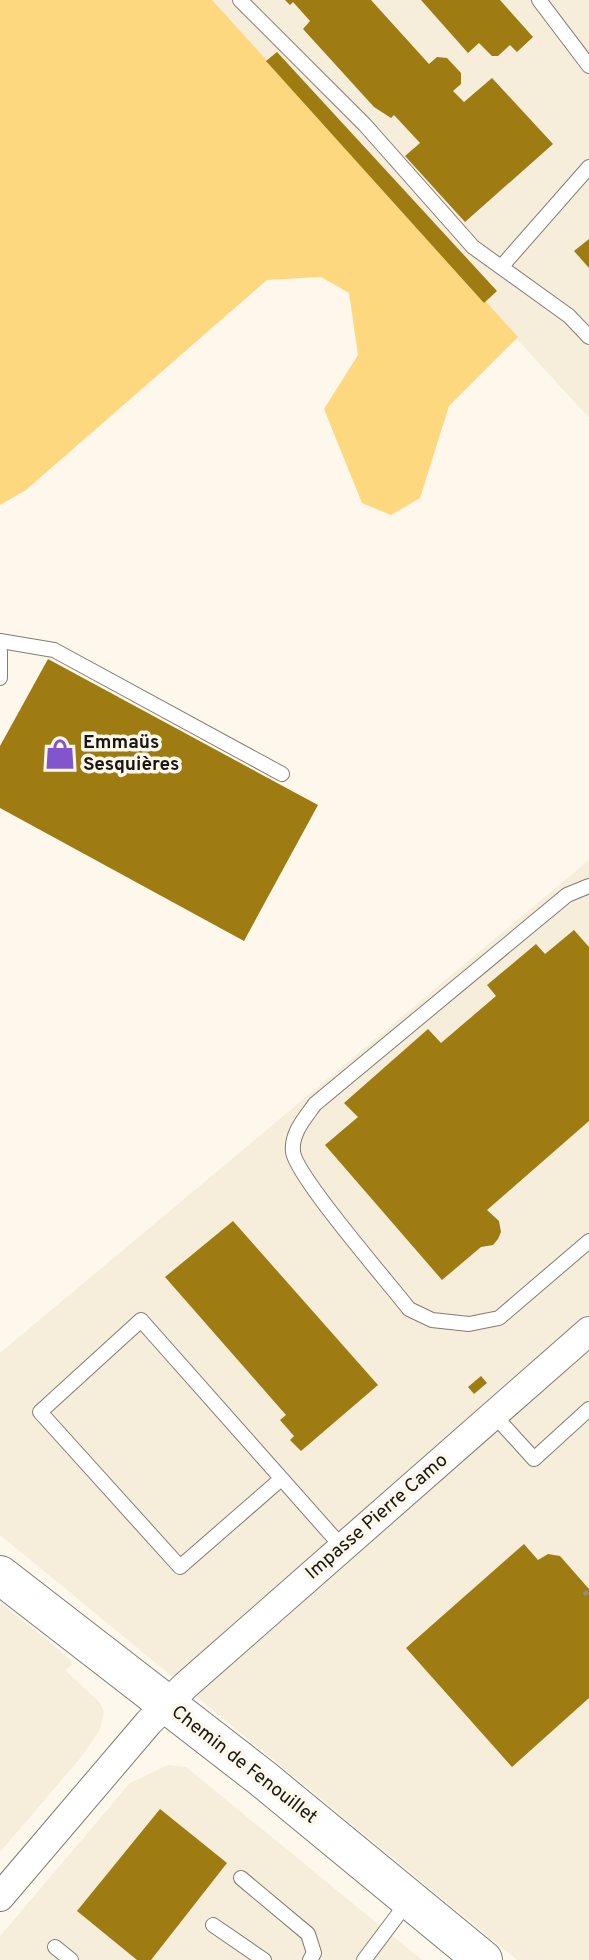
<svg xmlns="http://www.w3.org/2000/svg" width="589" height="1960" font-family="Overpass,sans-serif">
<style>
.built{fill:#f6eeda}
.green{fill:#fdd87e}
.building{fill:#9f7c11}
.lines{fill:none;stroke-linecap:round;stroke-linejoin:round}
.lane-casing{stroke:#827d72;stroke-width:16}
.street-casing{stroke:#827d72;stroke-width:30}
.secondary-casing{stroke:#827d72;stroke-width:40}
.path{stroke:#908c84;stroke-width:4.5;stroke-dasharray:5 5;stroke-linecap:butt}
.lane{stroke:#fff;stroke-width:14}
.street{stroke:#fff;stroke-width:28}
.secondary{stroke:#fff;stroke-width:38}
.labels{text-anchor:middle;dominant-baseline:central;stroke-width:7;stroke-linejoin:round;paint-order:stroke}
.poi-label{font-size:19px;font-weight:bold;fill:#191713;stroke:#fef8ec;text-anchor:start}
.street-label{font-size:19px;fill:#191713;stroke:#fef8ec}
</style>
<rect width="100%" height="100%" fill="#fef8ec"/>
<g class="built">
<path d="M 208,0 L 589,0 L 589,418 Z"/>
<path d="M 589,860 L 589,1960 L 517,1960 L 0,1535 L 0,1353 Z"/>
<path d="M 0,1602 L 71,1660 L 72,1665 L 65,1670 L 100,1703 L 104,1712 L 99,1731 L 82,1756 L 0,1852 Z"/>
<path d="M 168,1765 L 186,1767 L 422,1960 L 0,1960 L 0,1936 L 130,1783 Z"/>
</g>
<path class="green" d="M 0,0 L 212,0 L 518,337 L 449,406 L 420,498 L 391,515 L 362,503 L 324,409 L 358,355 L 349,293 L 321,277 L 267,280 L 26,490 L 0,505 Z"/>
<g class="building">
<path d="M 285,0 L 371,0 L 429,64 L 437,57 L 447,58 L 461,73 L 461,84 L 453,91 L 464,102 L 492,78 L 553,144 L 465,222 L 405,156 L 420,143 L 394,115 L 391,118 L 374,107 L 303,29 L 310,21 L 293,2 L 290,5 Z"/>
<path d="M 421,0 L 500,0 L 533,37 L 517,52 L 510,45 L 498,56 L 492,56 L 479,43 L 468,53 Z"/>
<path d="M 277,52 L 497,291 L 484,303 L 266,61 Z"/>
<path d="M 589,239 L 589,268 L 574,251 Z"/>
<path d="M 48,659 L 318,805 L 244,941 L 0,808 L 0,746 Z"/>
<path d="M 574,930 L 589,947 L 589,1121 L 487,1210 L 499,1221 L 501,1232 L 498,1239 L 493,1245 L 481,1247 L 442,1280 L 325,1145 L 358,1117 L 344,1103 L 428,1029 L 441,1043 L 496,996 L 487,985 L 536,944 L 545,954 Z"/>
<path d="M 233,1221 L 378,1385 L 301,1451 L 290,1440 L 294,1436 L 280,1420 L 286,1415 L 165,1277 Z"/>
<path d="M 481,1376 L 487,1383 L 474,1394 L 468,1387 Z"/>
<path d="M 524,1544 L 538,1560 L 548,1554 L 560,1556 L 589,1589 L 589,1698 L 512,1767 L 406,1648 Z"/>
<path d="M 160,1809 L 227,1863 L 151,1960 L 137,1960 L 77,1911 Z"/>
</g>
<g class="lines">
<defs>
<g id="lane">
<path d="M 240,0 L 365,125 L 473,247 L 569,316 L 589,337"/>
<path d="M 539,0 L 589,66"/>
<path d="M 502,266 L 589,167"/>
<path d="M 0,641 L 54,650 L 282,774"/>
<path d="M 0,651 L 0,678"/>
<path d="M 589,886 L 567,895 L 315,1104 C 305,1118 291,1133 293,1152 C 296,1176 389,1283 409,1309 L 432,1320 L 469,1324 L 499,1318 L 589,1241"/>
<path d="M 494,1415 L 534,1459 L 589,1409"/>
<path d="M 281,1479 L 180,1567 L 40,1412 L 141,1320 L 343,1548"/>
<path d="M 241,1878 L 308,1934 L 314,1953 L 310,1960"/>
<path d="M 213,1925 L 264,1960"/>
<path d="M 55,1947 L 71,1960"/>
<path d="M 364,1960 L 409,1900"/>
</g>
<path id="street" d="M 0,1897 L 149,1722 L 185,1686 L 589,1331"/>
<path id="secondary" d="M 0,1575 L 262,1778 L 483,1960"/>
</defs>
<use href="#lane" class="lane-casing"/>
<use href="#street" class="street-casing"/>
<use href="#secondary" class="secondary-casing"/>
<path class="path" d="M 584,1595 L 589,1590"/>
<use href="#lane" class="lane"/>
<use href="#street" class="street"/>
<use href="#secondary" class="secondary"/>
</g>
<defs>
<symbol id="shop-bare" viewBox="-9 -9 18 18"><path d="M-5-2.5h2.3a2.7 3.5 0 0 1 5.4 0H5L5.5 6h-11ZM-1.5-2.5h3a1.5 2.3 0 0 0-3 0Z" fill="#8254cd" stroke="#fef8ec" stroke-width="2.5" paint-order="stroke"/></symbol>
</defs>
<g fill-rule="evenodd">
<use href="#shop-bare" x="38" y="732" width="44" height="44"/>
</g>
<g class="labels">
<g class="poi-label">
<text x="83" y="743">Emmaüs<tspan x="83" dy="22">Sesquières</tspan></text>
</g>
<g class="street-label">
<text transform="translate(377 1517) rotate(-41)">Impasse Pierre Camo</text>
<text transform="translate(244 1765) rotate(38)">Chemin de Fenouillet</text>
</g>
</g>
</svg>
